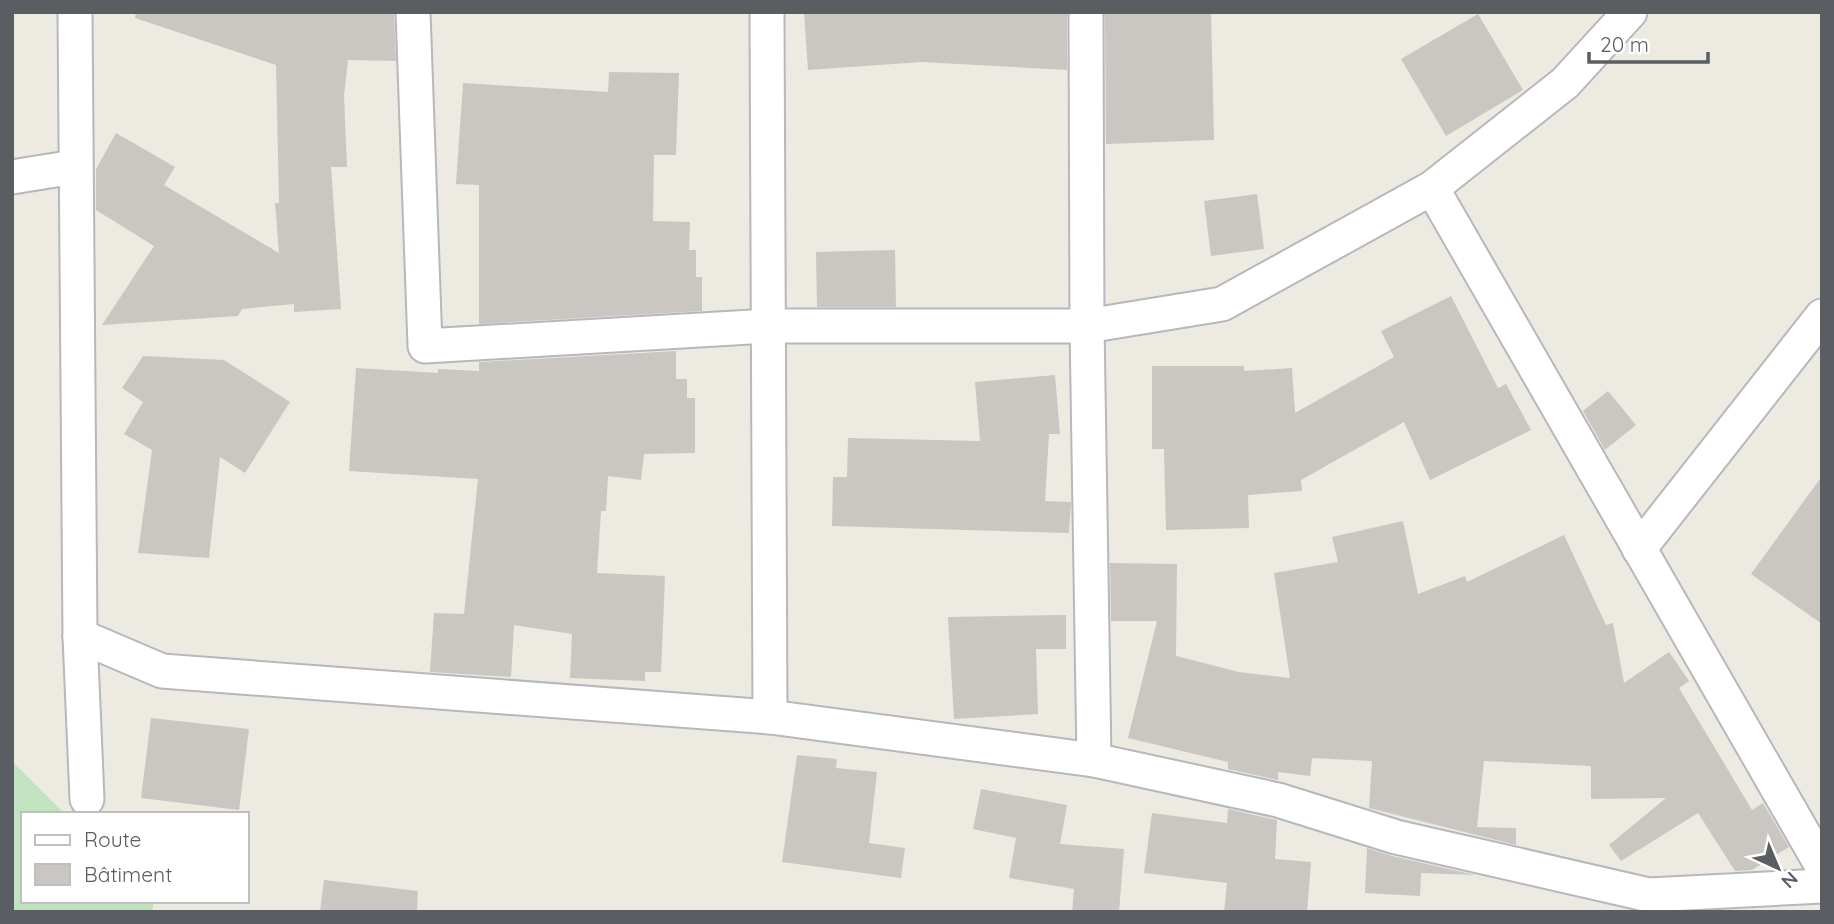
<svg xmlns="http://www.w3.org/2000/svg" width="1834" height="924" font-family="Quicksand,sans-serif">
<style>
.green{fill:#c1e3bf}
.building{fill:#cac6c1}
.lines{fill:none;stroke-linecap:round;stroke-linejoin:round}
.street-casing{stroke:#b5b8bc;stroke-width:37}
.street{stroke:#fff;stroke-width:33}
</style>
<rect width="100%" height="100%" fill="#edeae2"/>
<path class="green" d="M 12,761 L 65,814 L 23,814 L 23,901 L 154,901 L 152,912 L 12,912 Z"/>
<g class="building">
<path d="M 136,12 L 394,12 L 396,61 L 348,60 L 344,96 L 347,167 L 331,167 L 341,309 L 294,312 L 294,304 L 242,309 L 238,316 L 102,325 L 154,246 L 96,210 L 96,169 L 116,133 L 175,167 L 164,185 L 279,253 L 275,203 L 279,203 L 276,65 L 135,18 Z"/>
<path d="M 804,12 L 1067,12 L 1067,70 L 922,62 L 808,70 Z"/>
<path d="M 1105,12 L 1211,12 L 1214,140 L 1106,144 Z"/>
<path d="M 1478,14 L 1523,90 L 1446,136 L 1401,59 Z"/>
<path d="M 609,72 L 679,73 L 676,155 L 654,155 L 653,221 L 690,222 L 689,250 L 696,250 L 696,277 L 702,277 L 702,311 L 479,324 L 479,185 L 456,184 L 463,83 L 608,92 Z"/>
<path d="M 1257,194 L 1264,249 L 1211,256 L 1204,201 Z"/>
<path d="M 895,250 L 896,307 L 817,307 L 816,252 Z"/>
<path d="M 1451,296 L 1498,388 L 1506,384 L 1531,430 L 1430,480 L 1404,422 L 1301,480 L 1302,491 L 1248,495 L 1249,528 L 1166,530 L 1164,449 L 1152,449 L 1152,366 L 1244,366 L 1244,371 L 1292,368 L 1295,413 L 1394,357 L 1381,331 Z"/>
<path d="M 676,351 L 676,379 L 687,379 L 687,398 L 695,398 L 695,453 L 644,454 L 641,480 L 608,476 L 606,511 L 601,511 L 597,573 L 665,576 L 661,672 L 645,672 L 645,681 L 570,678 L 572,634 L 514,625 L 511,677 L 430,672 L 434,613 L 464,614 L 478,479 L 349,471 L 356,368 L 438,373 L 438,369 L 479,371 L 479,362 Z"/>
<path d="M 143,356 L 224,360 L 290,402 L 245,473 L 220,457 L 209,558 L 138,553 L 152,450 L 124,434 L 143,402 L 122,388 Z"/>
<path d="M 1055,375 L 1060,434 L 1049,434 L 1045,501 L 1071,502 L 1069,533 L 832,526 L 833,477 L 847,477 L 848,438 L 980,441 L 975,382 Z"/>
<path d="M 1608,391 L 1636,425 L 1605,450 L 1583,411 Z"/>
<path d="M 1822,476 L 1822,624 L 1751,574 Z"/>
<path d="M 1403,521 L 1418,594 L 1465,576 L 1467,582 L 1564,535 L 1606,625 L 1613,623 L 1624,683 L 1669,652 L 1689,681 L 1679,688 L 1752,810 L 1763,803 L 1789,847 L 1752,870 L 1735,871 L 1698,813 L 1621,861 L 1609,845 L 1666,798 L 1591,799 L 1591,766 L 1484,761 L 1477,827 L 1516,828 L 1516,845 L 1369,808 L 1372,761 L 1312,758 L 1310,776 L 1278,772 L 1278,780 L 1228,769 L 1228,762 L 1128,738 L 1157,621 L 1111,621 L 1110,563 L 1177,564 L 1176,656 L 1239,672 L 1290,678 L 1274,573 L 1338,562 L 1332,537 Z"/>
<path d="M 1066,615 L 1066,649 L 1036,649 L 1038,714 L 954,719 L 948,617 Z"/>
<path d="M 151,718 L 249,729 L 239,810 L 141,798 Z"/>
<path d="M 797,755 L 837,759 L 836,768 L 877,772 L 869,843 L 905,848 L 901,878 L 782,862 Z"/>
<path d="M 981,789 L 1067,805 L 1060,844 L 1124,849 L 1119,912 L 1072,912 L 1074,889 L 1009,878 L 1016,838 L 973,829 Z"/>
<path d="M 1228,809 L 1277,820 L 1275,859 L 1311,862 L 1307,912 L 1224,912 L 1227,883 L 1144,873 L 1152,813 L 1227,823 Z"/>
<path d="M 1367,848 L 1392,856 L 1475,875 L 1421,873 L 1420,896 L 1365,893 Z"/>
<path d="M 324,880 L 418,891 L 417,912 L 320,912 Z"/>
</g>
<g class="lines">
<defs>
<g id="street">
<path d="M 75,12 L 80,636 L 87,799"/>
<path d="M 413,12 L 425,346 L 768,326 L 1087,326 L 1222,304 L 1432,188 L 1565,83 L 1630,12"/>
<path d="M 767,12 L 770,717"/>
<path d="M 1086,12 L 1087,326 L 1094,760"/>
<path d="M 12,177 L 74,167"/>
<path d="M 1432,188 L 1822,866"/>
<path d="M 1639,549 L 1822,316"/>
<path d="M 80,636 L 162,671 L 770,717 L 1094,760 L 1278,800 L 1396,837 L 1649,895 L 1822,886"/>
</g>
</defs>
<use href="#street" class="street-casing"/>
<use href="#street" class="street"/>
</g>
<rect width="1834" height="924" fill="none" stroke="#5a5e62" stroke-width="28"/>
<rect x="21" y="812" width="228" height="91" fill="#ffffff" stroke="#bdbfc0" stroke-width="2"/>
<rect x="35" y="835" width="35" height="10" fill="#ffffff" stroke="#bdbfc0" stroke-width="2"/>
<text x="84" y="847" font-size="21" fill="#5a5e62">Route</text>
<rect x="35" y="864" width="35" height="21" fill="#cac6c1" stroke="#bdbfc0" stroke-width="2"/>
<text x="84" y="882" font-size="21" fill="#5a5e62">Bâtiment</text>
<g transform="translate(1778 868) rotate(136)" stroke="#ffffff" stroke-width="5" paint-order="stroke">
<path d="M0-5L12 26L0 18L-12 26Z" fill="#5a5e62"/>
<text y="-10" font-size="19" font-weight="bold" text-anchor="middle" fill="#5a5e62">N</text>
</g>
<path d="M1589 52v10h119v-10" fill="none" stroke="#5a5e62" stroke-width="3.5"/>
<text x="1600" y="52" font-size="21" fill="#5a5e62" stroke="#ffffff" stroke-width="5" paint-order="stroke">20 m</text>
</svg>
